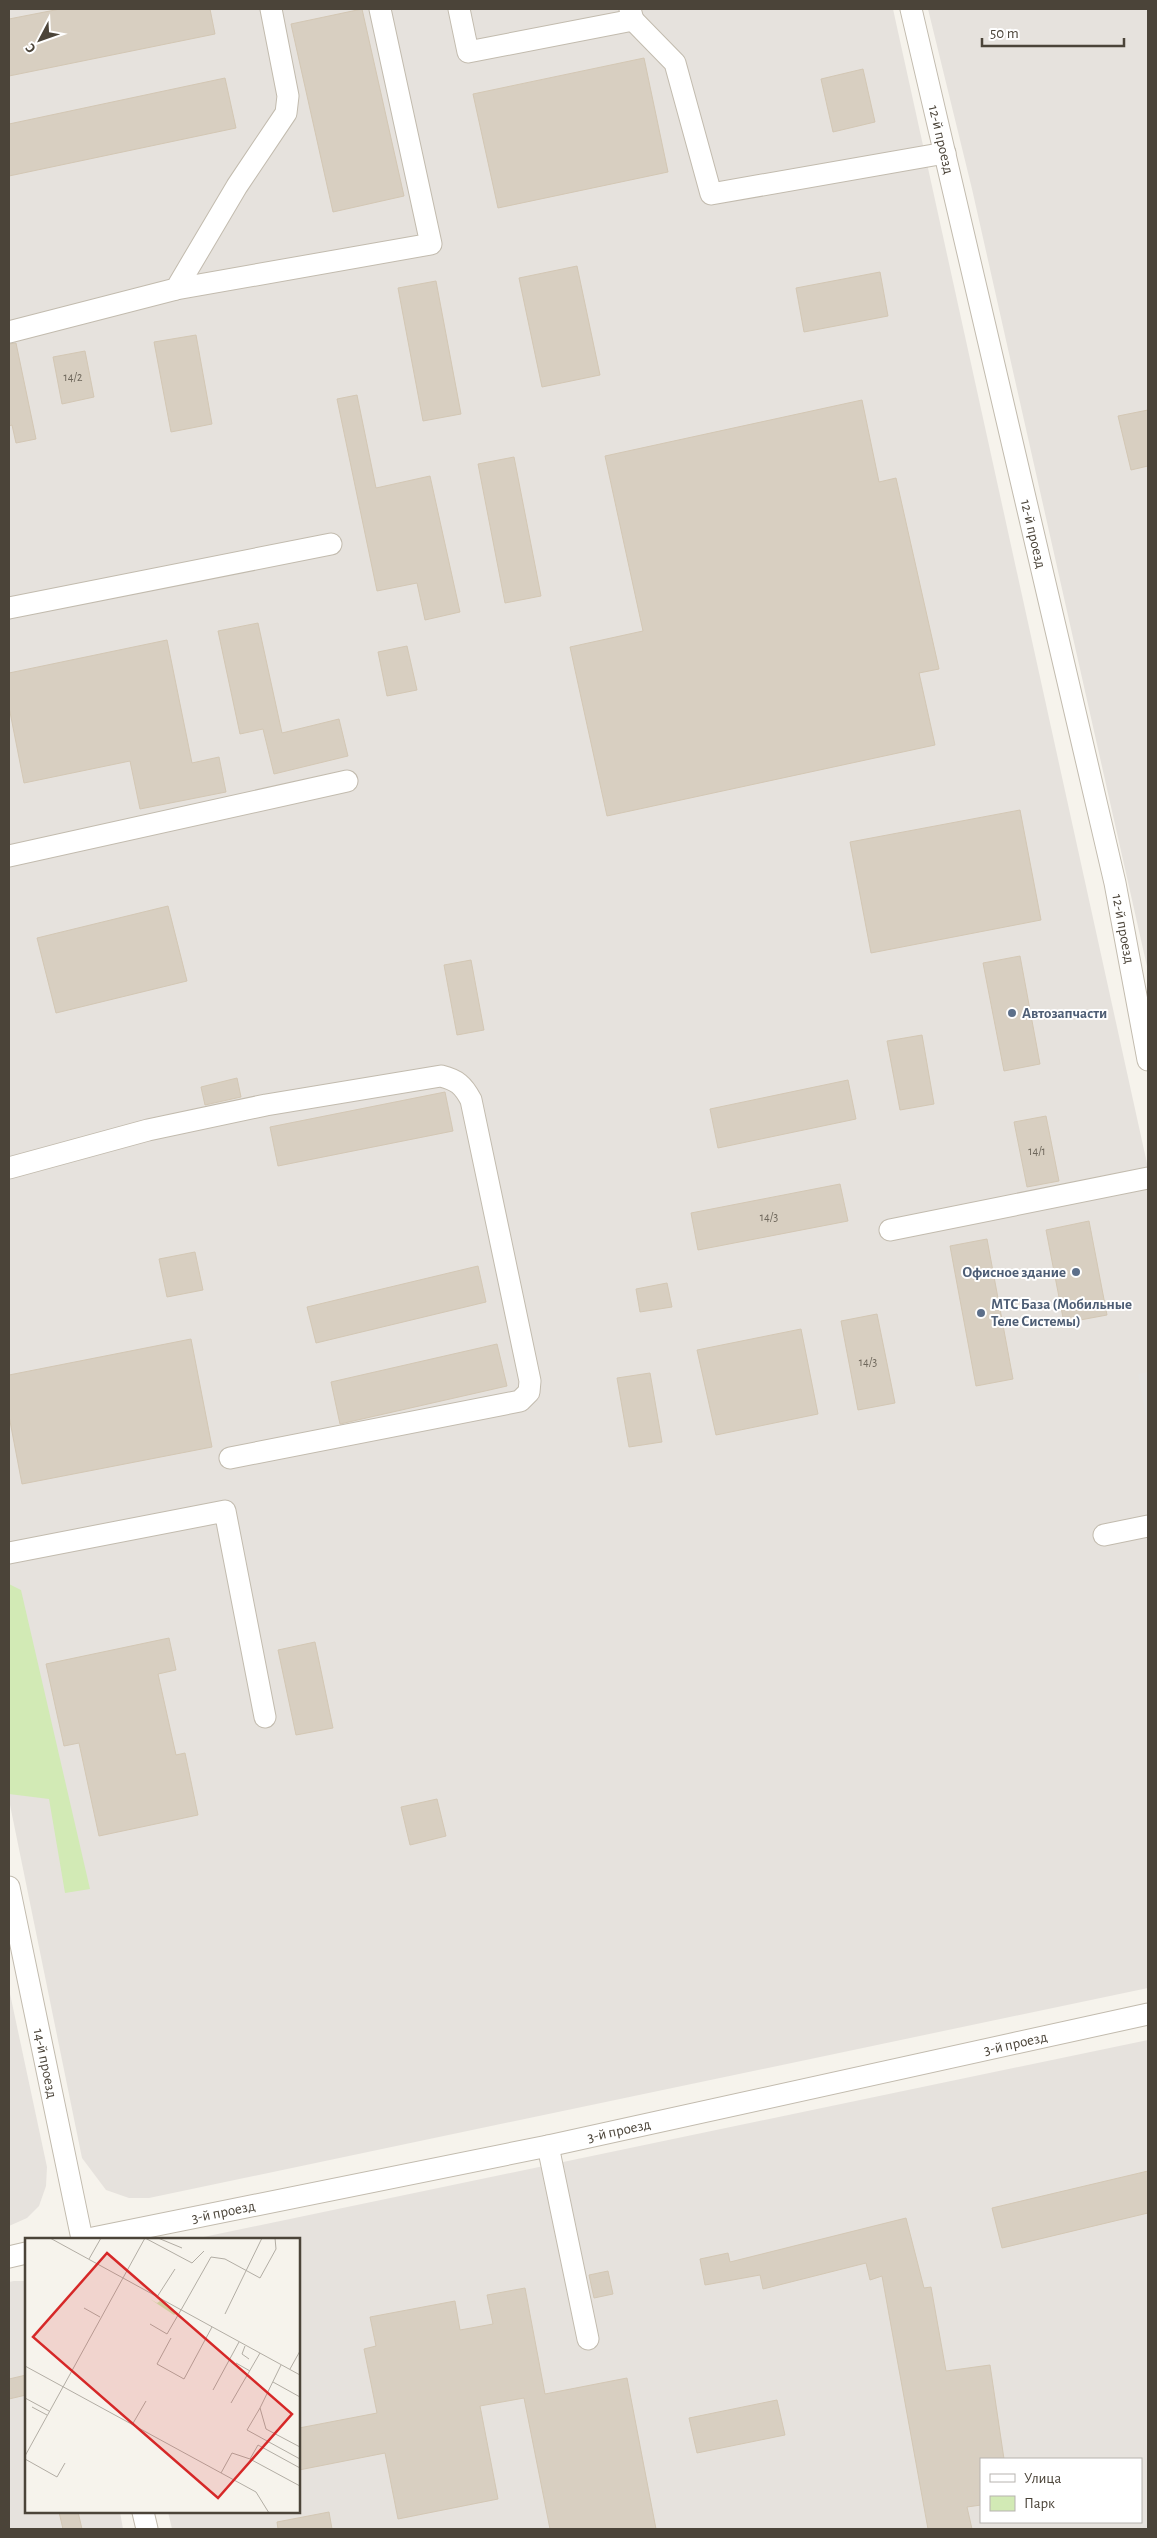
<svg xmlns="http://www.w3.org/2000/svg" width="1157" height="2538" font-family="'Alegreya Sans',sans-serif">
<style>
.industrial{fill:#e6e2dd;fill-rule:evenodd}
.green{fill:#d2eab5}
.parking{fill:#e5e3e0}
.building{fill:#d8cfc1;stroke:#d3c7b4}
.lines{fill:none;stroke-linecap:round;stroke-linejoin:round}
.minor-casing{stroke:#c2bbae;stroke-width:23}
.minor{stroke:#fff;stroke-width:21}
.service-dot{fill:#5c6f8a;stroke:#fff;stroke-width:2}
.labels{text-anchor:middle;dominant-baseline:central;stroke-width:4;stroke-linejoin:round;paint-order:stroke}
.number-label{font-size:12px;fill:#6e675b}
.street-label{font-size:15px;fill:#4b4439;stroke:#fff}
.service-label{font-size:15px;font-weight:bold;fill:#4e5e75;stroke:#fff;text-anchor:start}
.inset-road{fill:none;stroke:#b2ada4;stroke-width:1}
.view{fill:#d62828;fill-opacity:0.15;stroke:#d62828;stroke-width:2.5}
.inset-edge{fill:none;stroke:#4b4439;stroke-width:2.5}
</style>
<rect width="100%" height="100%" fill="#f6f3ec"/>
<g class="industrial">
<path d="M 9,9 L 893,9 L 1148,1168 L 1148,1988 L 149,2198 L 129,2198 L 106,2190 L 82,2158 L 9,1800 Z"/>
<path d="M 928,9 L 1148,9 L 1148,971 L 972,189 Z"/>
<path d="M 9,1989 L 47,2167 L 46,2186 L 39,2206 L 27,2218 L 9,2226 Z"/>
<path d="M 1148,2040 L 1148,2529 L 172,2529 L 168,2512 L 299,2512 L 299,2239 L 194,2239 ZM 981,2459 L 1141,2459 L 1141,2522 L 981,2522 Z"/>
<path d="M 14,2281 L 26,2281 L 26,2512 L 120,2512 L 123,2529 L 9,2529 L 9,2282 Z"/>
</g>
<path class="green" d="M 9,1584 L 21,1590 L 90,1889 L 65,1893 L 49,1799 L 9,1794 Z"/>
<path class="parking" d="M 1148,1372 L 1148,1428 L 1138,1374 Z"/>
<g class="building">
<path d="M 60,9 L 210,9 L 215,34 L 9,76 L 9,19 Z"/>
<path d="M 362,9 L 404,196 L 333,212 L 291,24 Z"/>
<path d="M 644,58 L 668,172 L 498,208 L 473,94 Z"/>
<path d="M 863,69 L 875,122 L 833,132 L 821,79 Z"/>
<path d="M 225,78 L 236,128 L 9,176 L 9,124 Z"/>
<path d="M 577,266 L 600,375 L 542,387 L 519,278 Z"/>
<path d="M 880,272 L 888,316 L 804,332 L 796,288 Z"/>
<path d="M 436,281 L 461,414 L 423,421 L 398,288 Z"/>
<path d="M 196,335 L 212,424 L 171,432 L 154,342 Z"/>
<path d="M 16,343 L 36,439 L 16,443 L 12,425 L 9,426 L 9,344 Z"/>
<path d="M 85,351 L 94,397 L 62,404 L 53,357 Z"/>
<path d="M 357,395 L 376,488 L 430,476 L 460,612 L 425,620 L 417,583 L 377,591 L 337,399 Z"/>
<path d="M 862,400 L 879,482 L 896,478 L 939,669 L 919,673 L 935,745 L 607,816 L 570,647 L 643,631 L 605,456 Z"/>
<path d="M 1148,410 L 1148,466 L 1131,470 L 1118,416 Z"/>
<path d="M 514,457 L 541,596 L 505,603 L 478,464 Z"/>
<path d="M 258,623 L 282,733 L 339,719 L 348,756 L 274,774 L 263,729 L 240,734 L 218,631 Z"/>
<path d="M 167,640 L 192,763 L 219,757 L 226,792 L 140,809 L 130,761 L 24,783 L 9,707 L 9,673 Z"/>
<path d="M 407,646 L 417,690 L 387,696 L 378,652 Z"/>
<path d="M 1020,810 L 1041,920 L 871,953 L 850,842 Z"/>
<path d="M 168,906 L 187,981 L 56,1013 L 37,938 Z"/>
<path d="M 1020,956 L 1040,1064 L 1004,1071 L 983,963 Z"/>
<path d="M 471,960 L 484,1030 L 457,1035 L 444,965 Z"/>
<path d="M 922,1035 L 934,1104 L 900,1110 L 887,1041 Z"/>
<path d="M 237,1078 L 241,1097 L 205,1105 L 201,1087 Z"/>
<path d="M 848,1080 L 856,1119 L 718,1148 L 710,1109 Z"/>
<path d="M 445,1092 L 453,1131 L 278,1166 L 270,1127 Z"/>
<path d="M 1046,1116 L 1059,1181 L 1027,1187 L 1014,1122 Z"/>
<path d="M 840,1184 L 848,1221 L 698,1250 L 691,1213 Z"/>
<path d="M 1089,1221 L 1107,1315 L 1064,1323 L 1046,1230 Z"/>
<path d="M 987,1239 L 1013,1379 L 976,1386 L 950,1246 Z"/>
<path d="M 195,1252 L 203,1290 L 167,1297 L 159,1259 Z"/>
<path d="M 478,1266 L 486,1302 L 316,1343 L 307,1307 Z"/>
<path d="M 667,1283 L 672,1307 L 640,1312 L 636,1289 Z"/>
<path d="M 877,1314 L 895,1403 L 858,1410 L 841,1321 Z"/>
<path d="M 801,1329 L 818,1414 L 716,1435 L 697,1350 Z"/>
<path d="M 191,1339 L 212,1447 L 22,1484 L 9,1416 L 9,1375 Z"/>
<path d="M 497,1344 L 507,1386 L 340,1424 L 331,1382 Z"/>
<path d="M 650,1373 L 662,1442 L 629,1447 L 617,1378 Z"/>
<path d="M 169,1638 L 176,1670 L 158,1674 L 176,1755 L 185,1753 L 198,1815 L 99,1836 L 79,1743 L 64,1746 L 46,1664 Z"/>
<path d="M 315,1642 L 333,1728 L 296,1735 L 278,1650 Z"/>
<path d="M 437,1799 L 446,1836 L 410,1845 L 401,1807 Z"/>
<path d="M 1148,2171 L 1148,2213 L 1002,2248 L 992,2208 Z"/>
<path d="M 906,2218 L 924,2288 L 931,2287 L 946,2371 L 990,2365 L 1004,2459 L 981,2459 L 981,2505 L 967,2507 L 972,2529 L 928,2529 L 882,2276 L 870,2280 L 866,2263 L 763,2289 L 760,2275 L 705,2285 L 700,2259 L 728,2253 L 730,2262 Z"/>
<path d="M 608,2271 L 613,2294 L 594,2298 L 589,2275 Z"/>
<path d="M 525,2288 L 545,2394 L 627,2378 L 656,2529 L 550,2529 L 524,2398 L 480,2406 L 498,2499 L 398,2519 L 385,2453 L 299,2470 L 299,2428 L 377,2413 L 364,2349 L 376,2346 L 370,2317 L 455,2301 L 460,2330 L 493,2324 L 487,2295 Z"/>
<path d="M 26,2375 L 26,2395 L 9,2399 L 9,2379 Z"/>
<path d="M 777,2400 L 785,2435 L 697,2453 L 689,2418 Z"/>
<path d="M 59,2512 L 78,2512 L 82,2529 L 63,2529 Z"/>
<path d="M 329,2512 L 332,2529 L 278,2529 L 277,2522 Z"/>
</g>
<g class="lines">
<defs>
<g id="minor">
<path d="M 459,9 L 468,52 L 633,20 L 630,9"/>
<path id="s1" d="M 911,9 L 1115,883 L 1148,1060"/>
<path d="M 633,20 L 675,63 L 711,194 L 945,153"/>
<path d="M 176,289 L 431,244 L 380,9"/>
<path d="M 9,332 L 176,289 L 237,186 L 286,113 L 288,96 L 271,9"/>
<path d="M 9,608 L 331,544"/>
<path d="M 9,856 L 347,781"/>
<path d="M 9,1168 L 148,1130 L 266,1105 L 441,1076 C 457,1080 463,1085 471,1100 L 530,1381 L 529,1392 L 520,1401 L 230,1458"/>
<path d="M 890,1230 L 1148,1178"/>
<path d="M 1104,1535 L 1148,1526"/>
<path d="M 9,1553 L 225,1511 L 265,1717"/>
<path id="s2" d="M 9,1887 L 82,2239"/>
<path d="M 548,2146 L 588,2339"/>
<path id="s3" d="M 88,2239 L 548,2146 L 1148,2014"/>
<path d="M 9,2257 L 26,2253"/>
<path d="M 143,2512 L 147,2529"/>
</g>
</defs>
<use href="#minor" class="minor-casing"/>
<use href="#minor" class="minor"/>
</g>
<g class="service-dot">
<circle cx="1012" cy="1013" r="5"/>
<circle cx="1076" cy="1272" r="5"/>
<circle cx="981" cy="1313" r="5"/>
</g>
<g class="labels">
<g class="number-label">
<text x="73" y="377">14/2</text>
<text x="1037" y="1151">14/1</text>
<text x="769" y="1217">14/3</text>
<text x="868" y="1362">14/3</text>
</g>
<g class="street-label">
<text stroke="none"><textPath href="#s1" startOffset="134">12-й проезд</textPath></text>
<text stroke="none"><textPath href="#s1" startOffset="539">12-й проезд</textPath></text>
<text stroke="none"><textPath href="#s1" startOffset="944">12-й проезд</textPath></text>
<text stroke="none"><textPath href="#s3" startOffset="948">3-й проезд</textPath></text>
<text stroke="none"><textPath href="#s2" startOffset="180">14-й проезд</textPath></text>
<text stroke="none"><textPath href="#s3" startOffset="542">3-й проезд</textPath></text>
<text stroke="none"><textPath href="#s3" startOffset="138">3-й проезд</textPath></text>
</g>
<g class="service-label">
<text x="1022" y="1013">Автозапчасти</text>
<text x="1066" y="1272" text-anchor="end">Офисное здание</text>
<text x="991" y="1304">МТС База (Мобильные<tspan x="991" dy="17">Теле Системы)</tspan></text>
</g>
</g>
<g transform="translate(25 2238)">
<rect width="275" height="275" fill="#f6f3ec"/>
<path d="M 125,61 L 132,65 L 135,63 L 152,75 L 149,77 Z" fill="#d2eab5"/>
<path class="inset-road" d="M 25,0 L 275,137M 120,0 L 167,25 L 179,13M 133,0 L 157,10M 64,21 L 76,0M 132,59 L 150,31M 59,70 L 75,79M 156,72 L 186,19 L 200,21 L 235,40 L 251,11 L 250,0M 200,76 L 237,0M 125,86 L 142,96 L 156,72M 146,100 L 132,126 L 159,141 L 187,89M 220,108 L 217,116 L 224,121M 211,125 L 225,133M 256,127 L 235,170 L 241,191 L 275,209M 0,128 L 231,254 L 244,275M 265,131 L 275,113M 248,144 L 275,159M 188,152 L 214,104M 0,160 L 24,173M 206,165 L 235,115M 7,169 L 22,177M 235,170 L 222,192 L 275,221M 107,187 L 121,163M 0,218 L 120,0M 0,221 L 32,239 L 40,225M 275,230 L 233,207 L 225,221 L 275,248M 196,235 L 207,215 L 225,221"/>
<path class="view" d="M 82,15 L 267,176 L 193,260 L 8,99 Z"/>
<rect width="275" height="275" class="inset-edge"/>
</g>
<rect width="1157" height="2538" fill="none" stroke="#4b4439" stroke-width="20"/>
<rect x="980" y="2458" width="162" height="65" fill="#ffffff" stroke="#b7b4b0"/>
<rect x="990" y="2474" width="25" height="8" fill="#ffffff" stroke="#b7b4b0"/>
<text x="1024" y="2483" font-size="15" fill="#4b4439">Улица</text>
<rect x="990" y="2496" width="25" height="15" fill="#d2eab5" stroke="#b7b4b0"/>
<text x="1024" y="2508" font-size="15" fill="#4b4439">Парк</text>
<g transform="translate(40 40) rotate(229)" stroke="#ffffff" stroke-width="4" paint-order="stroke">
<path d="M0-4L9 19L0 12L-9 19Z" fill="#4b4439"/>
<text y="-8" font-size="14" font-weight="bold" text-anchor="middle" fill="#4b4439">С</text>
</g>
<path d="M982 38v8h142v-8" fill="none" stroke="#4b4439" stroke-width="2.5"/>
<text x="990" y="38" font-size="15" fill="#4b4439" stroke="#ffffff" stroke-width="4" paint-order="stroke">50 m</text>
</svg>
